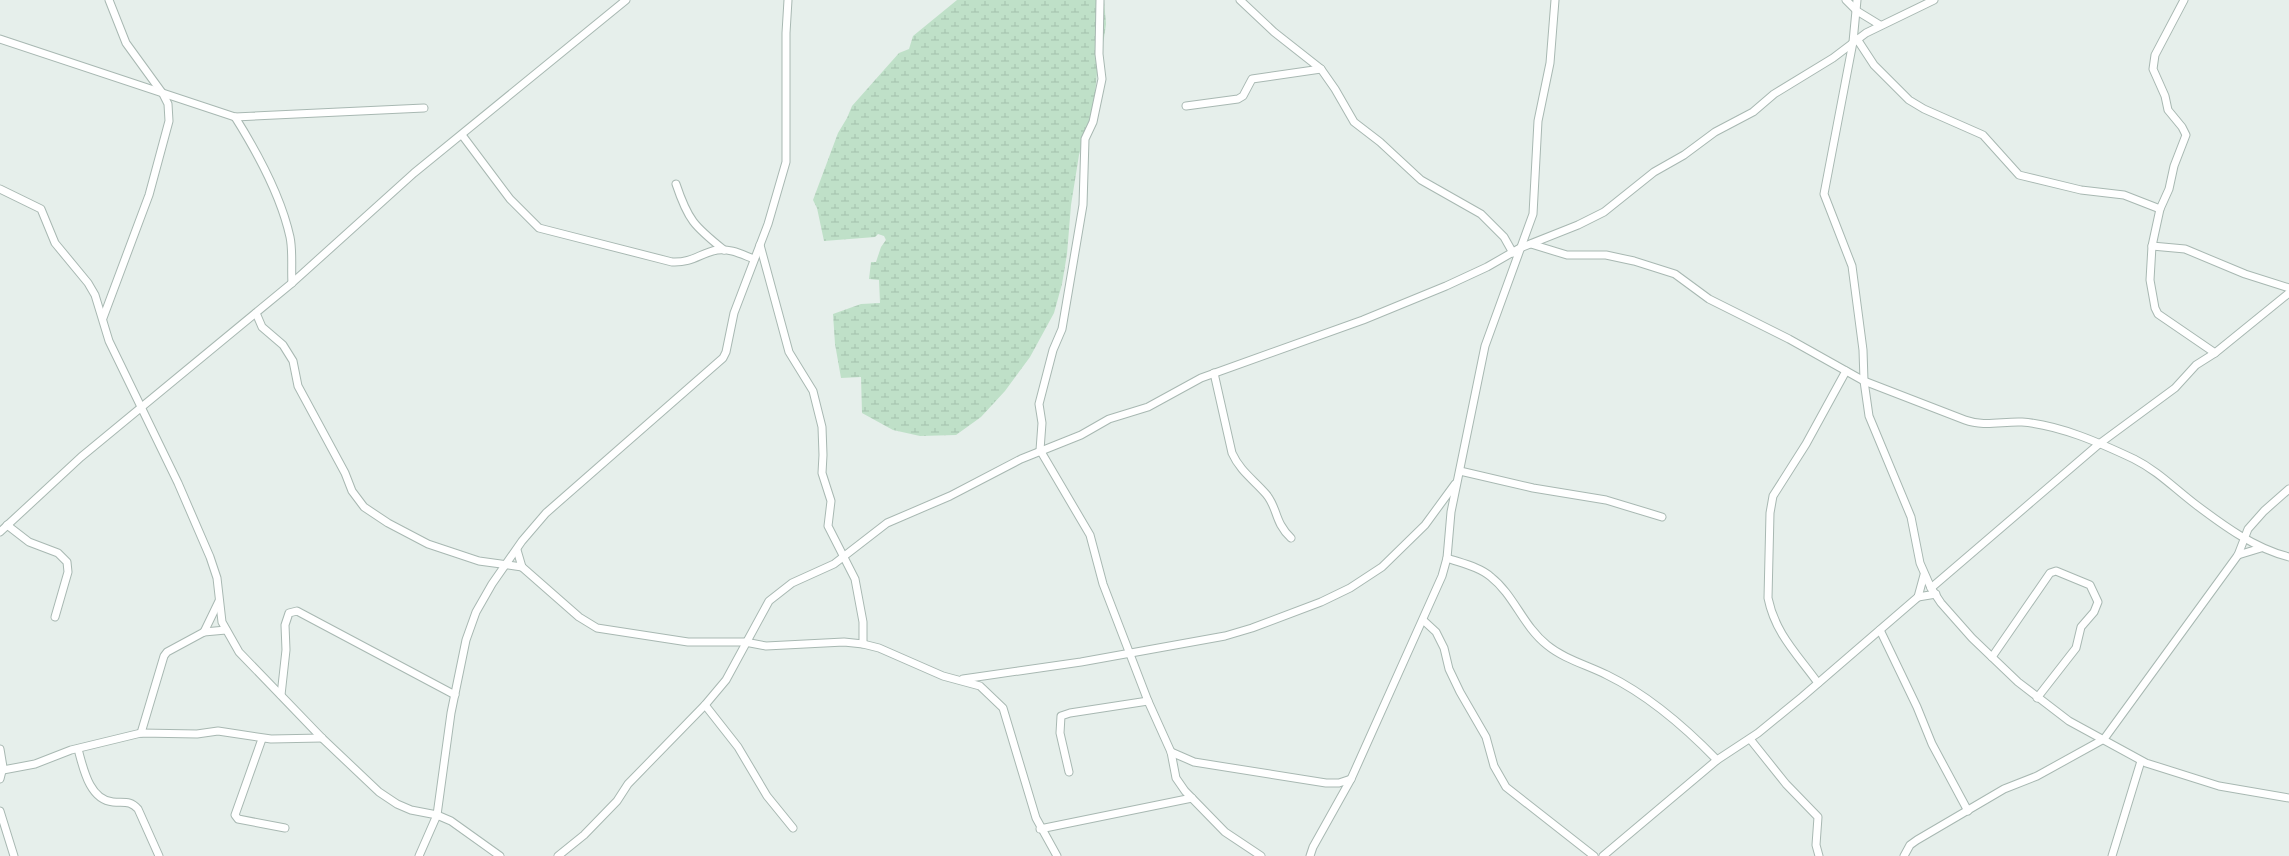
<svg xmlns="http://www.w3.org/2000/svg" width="2289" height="856" font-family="Helvetica,sans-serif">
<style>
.wetland{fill:url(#wetland-marsh)}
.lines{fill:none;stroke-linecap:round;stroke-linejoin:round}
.minor-casing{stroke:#a8b8b2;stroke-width:9}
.minor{stroke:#fff;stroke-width:7}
</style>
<defs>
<pattern id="wetland-marsh" width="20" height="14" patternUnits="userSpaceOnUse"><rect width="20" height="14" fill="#bfe0c8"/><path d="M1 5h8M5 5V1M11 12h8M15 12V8" fill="none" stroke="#a4c1ad"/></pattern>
</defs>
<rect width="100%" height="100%" fill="#e6efeb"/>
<path class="wetland" d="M 957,0 L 1104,0 L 1106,24 L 1104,38 L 1098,62 L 1094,105 L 1079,155 L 1071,205 L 1067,254 L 1062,284 L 1054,313 L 1030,357 L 1005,391 L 981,417 L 956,435 L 920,436 L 893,430 L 862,413 L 861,377 L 841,378 L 835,344 L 833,314 L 861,304 L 880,303 L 879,280 L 869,279 L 871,262 L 876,262 L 881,247 L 886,240 L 884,236 L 878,234 L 875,237 L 824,241 L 817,208 L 813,200 L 838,133 L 847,118 L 852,106 L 899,53 L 909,49 L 913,36 Z"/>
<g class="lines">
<defs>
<g id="minor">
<path d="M 1100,0 L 1099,54 L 1102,79 L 1093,122 L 1085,139 L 1083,205 L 1062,329 L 1053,350 L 1039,404 L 1042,423 L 1040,450 L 1090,535 L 1103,584 L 1148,701 L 1171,752 L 1176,778 L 1185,791 L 1225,832 L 1261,856"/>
<path d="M 1240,0 L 1274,32 L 1321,69 L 1335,89 L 1354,122 L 1380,142 L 1421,180 L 1481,214 L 1504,237 L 1513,253"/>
<path d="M 1846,0 L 1857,11 L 1880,25"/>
<path d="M 1857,0 L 1853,42 L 1824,194 L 1852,266 L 1863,350 L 1864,381 L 1869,416 L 1911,517 L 1920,563 L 1931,588 L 1941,603 L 1972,638 L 2018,682 L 2069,721 L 2146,763 L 2219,786 L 2289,798"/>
<path d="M 2184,0 L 2155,55 L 2153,69 L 2165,96 L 2168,110 L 2182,127 L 2186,135 L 2174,166 L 2169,189 L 2160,209 L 2152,246 L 2150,280 L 2155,308 L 2158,314 L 2215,353"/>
<path d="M 0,39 L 235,117 L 424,108"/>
<path d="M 1857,39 L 1874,65 L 1909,100 L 1924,109 L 1983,135 L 2019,175 L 2081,190 L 2124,195 L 2160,209"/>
<path d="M 1186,106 L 1238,99 L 1243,96 L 1252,79 L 1321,69"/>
<path d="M 235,117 C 257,152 281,196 290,237 C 293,251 291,268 292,283"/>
<path d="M 462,135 L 510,199 L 539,228 L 672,262 C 693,263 700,253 717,250 C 730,248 743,255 754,259"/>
<path d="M 676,184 C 688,220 694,226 724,250"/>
<path d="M 0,189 L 41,209 L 55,243 L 88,283 L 95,295 L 109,341 L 178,483 L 210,557 L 217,578 L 222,622 L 239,652 L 322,738 L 379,792 L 397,804 L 411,810 L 437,815 L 451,821 L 500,856"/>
<path d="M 1531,244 L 1567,255 L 1606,255 L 1634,261 L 1675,274 L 1709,299 L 1789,339 L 1864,381 L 1965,420 C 1984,427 2003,421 2022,422 C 2060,425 2100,443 2134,459 C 2158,471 2174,488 2195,504 C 2224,526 2254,548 2289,557"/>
<path d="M 760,245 L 789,352 L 813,391 L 822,427 L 823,455 L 822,473 L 831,501 L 828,526 L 855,579 L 863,622 L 863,644"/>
<path d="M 2152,246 L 2185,249 L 2245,274 L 2289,288"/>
<path d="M 256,313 L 262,327 L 283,345 L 293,361 L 298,386 L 345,473 L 352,491 L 364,507 L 388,523 L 428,544 L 479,561 L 522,567"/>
<path d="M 103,318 L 149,195 L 169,121 L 168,104 L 163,94 L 126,43 L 109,0"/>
<path d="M 1214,373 L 1232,453 C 1240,471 1254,480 1266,494 C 1278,508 1274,522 1291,538"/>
<path d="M 1460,471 L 1533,488 L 1606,500 L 1662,517"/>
<path d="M 7,525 L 29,542 L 58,553 L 67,562 L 68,572 L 55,617"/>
<path d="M 0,532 L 81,457 L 292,283 L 414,173 L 626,0"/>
<path d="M 517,550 L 522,567 L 579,617 L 597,628 L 688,642 L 745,642 L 766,646 L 844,642 L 863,644 L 879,648 L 943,676 L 980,686 L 1003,708 L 1036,818 L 1057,856"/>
<path d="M 2238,555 L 2261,548"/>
<path d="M 1447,558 C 1461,563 1480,567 1491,577 C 1514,595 1523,626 1547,645 C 1564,659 1587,665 1607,675 C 1648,695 1685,727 1717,760"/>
<path d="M 1931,588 L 2099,444 L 2175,388 L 2196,365 L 2215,353 L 2289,293"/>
<path d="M 1918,597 L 1936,594"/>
<path d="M 1423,620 L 1436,632 L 1444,648 L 1449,669 L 1460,692 L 1486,737 L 1494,766 L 1506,787 L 1594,856"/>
<path d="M 1880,630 L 1917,707 L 1932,744 L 1968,811"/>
<path d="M 204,632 L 219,601"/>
<path d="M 1992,657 L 2050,573 L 2056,571 L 2090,585 L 2098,602 L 2094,612 L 2081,627 L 2076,648 L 2037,698"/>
<path d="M 963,679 L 1081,662 L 1225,636 L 1252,628 L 1321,602 L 1350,588 L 1382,567 L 1425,525 L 1455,484"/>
<path d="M 1818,683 C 1797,654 1775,633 1768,598 L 1770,513 L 1773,496 L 1806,444 L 1846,371"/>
<path d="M 281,695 L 286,650 L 285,625 L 289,613 L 297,611 L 455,695"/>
<path d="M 705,705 L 738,747 L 767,796 L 793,828"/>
<path d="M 141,733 L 164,656 L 167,652 L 204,632 L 226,630"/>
<path d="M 262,739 L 235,815 L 238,819 L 285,828"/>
<path d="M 1750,739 L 1786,784 L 1818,817 L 1816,845 L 1819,856"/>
<path d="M 0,749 L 3,767 L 0,779"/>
<path d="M 78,749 C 83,767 89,800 113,802 C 124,803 130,800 138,809 L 159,856"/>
<path d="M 1171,752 L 1194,762 L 1326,783 L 1339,783 L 1351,779"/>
<path d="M 3,770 L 35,764 L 71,750 L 141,733 L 197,734 L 218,731 L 271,739 L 322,738"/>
<path d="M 1069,772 L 1060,733 L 1061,716 L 1070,713 L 1148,701"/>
<path d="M 0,811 L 14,856"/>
<path d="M 1040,829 L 1192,798"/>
<path d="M 419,856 L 437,815 L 451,713 L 466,640 L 476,612 L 492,584 L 522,541 L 546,513 L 723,358 L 726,352 L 734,313 L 768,224 L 786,162 L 786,33 L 788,0"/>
<path d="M 558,856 L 584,835 L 617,801 L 628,784 L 705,705 L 726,680 L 769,601 L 792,583 L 834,564 L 887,523 L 950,496 L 1021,459 L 1081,435 L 1109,419 L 1148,407 L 1201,378 L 1363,320 L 1446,286 L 1487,267 L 1520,248 L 1578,225 L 1604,212 L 1654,172 L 1684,155 L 1715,132 L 1753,112 L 1774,94 L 1833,58 L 1866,33 L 1934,0"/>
<path d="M 1310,856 L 1313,847 L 1351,779 L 1442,576 L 1447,558 L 1451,512 L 1485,346 L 1533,214 L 1538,121 L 1550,63 L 1555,0"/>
<path d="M 1603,856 L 1717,760 L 1758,733 L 1802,697 L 1918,597 L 1924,575"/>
<path d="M 1904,856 L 1910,845 L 1917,840 L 2004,789 L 2037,776 L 2104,739 L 2238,555 L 2248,529 L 2264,511 L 2289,489"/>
<path d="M 2112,856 L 2141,761"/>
</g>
</defs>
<use href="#minor" class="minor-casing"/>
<use href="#minor" class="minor"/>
</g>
</svg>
